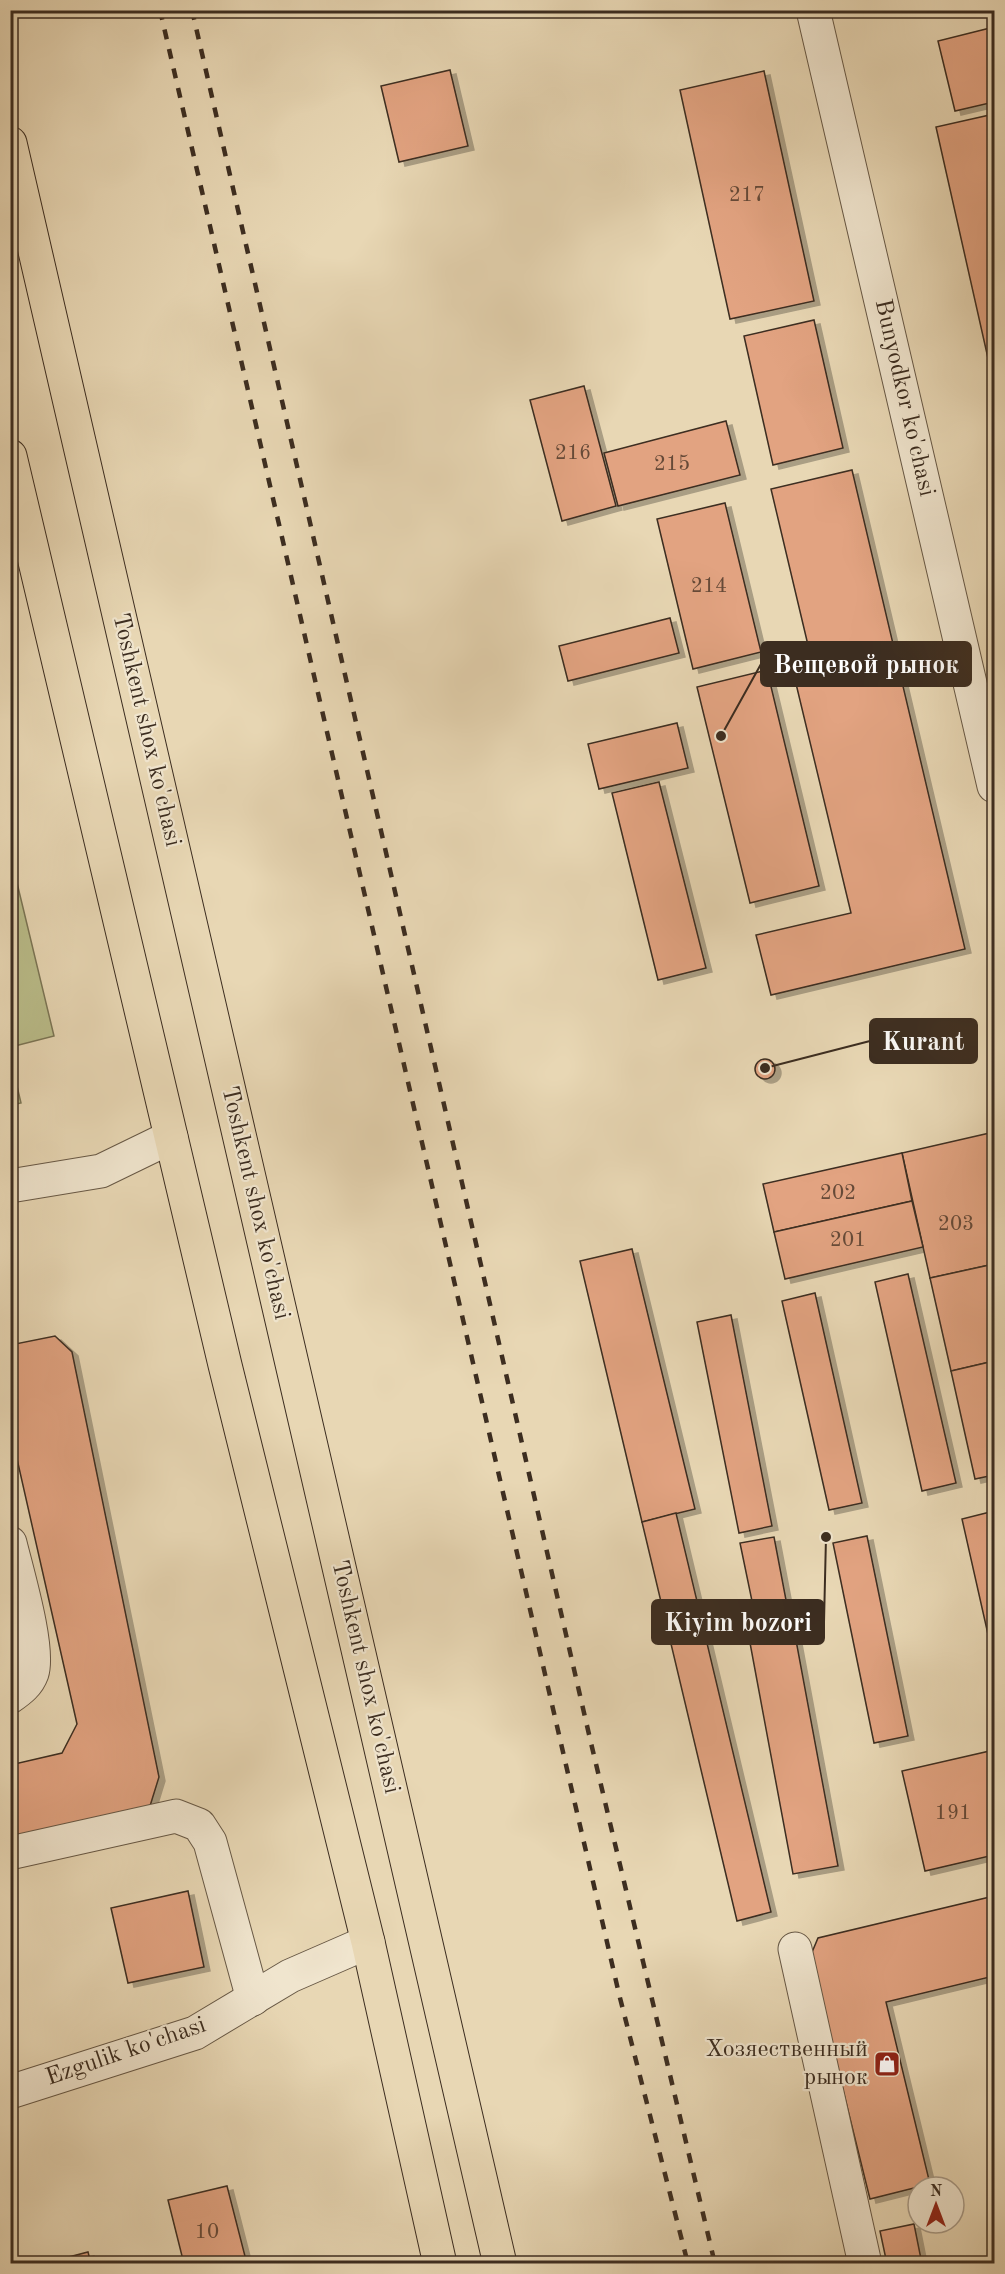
<svg xmlns="http://www.w3.org/2000/svg" width="1005" height="2274" font-family="'Old Standard TT',serif">
<style>
.green{fill:#babd8a;stroke:#7b7555;stroke-width:1.5}
.building{fill:#e2a381;stroke:#3c2d20;stroke-width:1.5;filter:url(#shadow)}
.lines{fill:none;stroke-linecap:round;stroke-linejoin:round}
.minor-casing{stroke:#675845;stroke-width:35}
.highway-casing{stroke:#3c2d20;stroke-width:35}
.minor{stroke:#f0e5ce;stroke-width:33}
.highway{stroke:#e8d7b4;stroke-width:33}
.rail{stroke:#3c2d20;stroke-width:4.5;stroke-dasharray:10 10;stroke-linecap:butt}
.labels{text-anchor:middle;dominant-baseline:central;stroke-width:4.5;stroke-linejoin:round;paint-order:stroke}
.number-label{font-size:21px;fill:#664a38}
.street-label{font-size:24px;fill:#3c2d20;stroke:#f0e5ce}
.poi-label{font-size:24px;fill:#3c2d20;stroke:#f0e5ce;text-anchor:end}
.leader{fill:none;stroke:#3c2d20;stroke-width:2}
.callout-dot{fill:#3c2d20;stroke:#f0e5ce;stroke-width:2}
.callout{fill:#3c2d20;stroke:#3c2d20;stroke-width:2}
.callout-label{font-size:26px;text-anchor:middle;font-weight:bold;fill:#fff}
</style>
<defs>
<filter id="shadow"><feDropShadow dx="6" dy="4" stdDeviation="0" flood-color="#0004"/></filter>
</defs>
<rect width="100%" height="100%" fill="#e8d7b4"/>
<filter id="stains"><feTurbulence type="fractalNoise" baseFrequency=".00333" numOctaves="4"/><feColorMatrix values="0 0 0 0 .2 0 0 0 0 .09 0 0 0 0 .02 0 0 0 .5 -.17"/></filter>
<radialGradient id="worn" r=".72"><stop offset=".6" stop-color="#630" stop-opacity="0"/><stop offset="1" stop-color="#630" stop-opacity=".3"/></radialGradient>
<g class="green">
<path d="M 11,858 L 54,1036 L 11,1047 L 10,1047 Z"/>
<path d="M 16,1082 L 21,1103 L 11,1105 L 11,1083 Z"/>
</g>
<g class="building">
<path d="M 994,27 L 994,102 L 955,111 L 938,41 Z"/>
<path d="M 450,70 L 468,146 L 399,162 L 381,86 Z"/>
<path d="M 764,71 L 814,301 L 730,319 L 680,90 Z"/>
<path d="M 994,114 L 994,385 L 936,127 Z"/>
<path d="M 814,320 L 843,448 L 773,465 L 744,336 Z"/>
<path d="M 584,386 L 616,506 L 562,521 L 530,400 Z"/>
<path d="M 726,421 L 740,475 L 618,506 L 604,453 Z"/>
<path d="M 852,470 L 965,949 L 771,995 L 756,935 L 851,913 L 792,667 L 812,662 L 771,489 Z"/>
<path d="M 725,503 L 761,652 L 693,669 L 657,519 Z"/>
<path d="M 670,618 L 679,653 L 568,681 L 559,646 Z"/>
<path d="M 767,670 L 819,886 L 750,903 L 697,687 Z"/>
<path d="M 677,723 L 688,768 L 599,789 L 588,744 Z"/>
<path d="M 659,782 L 706,968 L 658,980 L 612,793 Z"/>
<circle cx="765" cy="1069" r="10"/>
<path d="M 994,1132 L 994,1264 L 930,1278 L 902,1153 Z"/>
<path d="M 902,1153 L 912,1201 L 774,1232 L 763,1184 Z"/>
<path d="M 912,1201 L 923,1247 L 785,1279 L 774,1232 Z"/>
<path d="M 632,1249 L 695,1509 L 642,1522 L 580,1261 Z"/>
<path d="M 994,1264 L 994,1361 L 951,1371 L 930,1278 Z"/>
<path d="M 908,1274 L 956,1483 L 922,1491 L 875,1282 Z"/>
<path d="M 815,1293 L 862,1503 L 829,1510 L 782,1301 Z"/>
<path d="M 731,1315 L 772,1526 L 739,1533 L 697,1322 Z"/>
<path d="M 55,1336 L 72,1352 L 159,1777 L 150,1806 L 10,1840 L 10,1765 L 62,1753 L 77,1724 L 10,1428 L 10,1345 Z"/>
<path d="M 994,1361 L 994,1475 L 975,1479 L 951,1371 Z"/>
<path d="M 994,1511 L 994,1661 L 962,1519 Z"/>
<path d="M 676,1513 L 771,1912 L 737,1921 L 642,1522 Z"/>
<path d="M 867,1536 L 908,1736 L 874,1743 L 833,1543 Z"/>
<path d="M 774,1537 L 786,1600 L 753,1606 L 740,1543 Z"/>
<path d="M 790,1608 L 838,1866 L 793,1874 L 745,1616 Z"/>
<path d="M 994,1750 L 994,1855 L 925,1871 L 902,1771 Z"/>
<path d="M 188,1891 L 204,1967 L 128,1983 L 111,1908 Z"/>
<path d="M 994,1896 L 994,1976 L 886,2002 L 930,2184 L 870,2199 L 810,1957 L 818,1938 Z"/>
<path d="M 227,2186 L 247,2264 L 184,2264 L 168,2200 Z"/>
<path d="M 914,2224 L 922,2264 L 887,2264 L 880,2231 Z"/>
<path d="M 88,2252 L 91,2264 L 42,2264 Z"/>
</g>
<g class="lines">
<defs>
<g id="minor">
<path d="M 813,10 L 994,786"/>
<path d="M 10,1186 L 101,1171 L 171,1137"/>
<path d="M 10,1543 C 17,1572 40,1649 32,1673 C 28,1684 20,1690 10,1697"/>
<path d="M 10,1853 L 176,1816 L 199,1825 L 210,1842 L 253,1999"/>
<path d="M 795,1949 L 865,2264"/>
<path d="M 10,2092 L 195,2033 L 290,1976 L 368,1942"/>
</g>
<g id="highway">
<path d="M 10,143 L 500,2264"/>
<path d="M 10,456 L 225,1365 L 368,1942 L 440,2264"/>
</g>
</defs>
<use href="#minor" class="minor-casing"/>
<use href="#highway" class="highway-casing"/>
<use href="#minor" class="minor"/>
<use href="#highway" class="highway"/>
<g class="rail">
<path d="M 160,10 L 619,1994 L 688,2264"/>
<path d="M 192,10 L 591,1743 L 715,2264"/>
</g>
</g>
<defs>
<symbol id="shop-square" viewBox="-11 -11 22 22"><rect x="-9" y="-9" width="18" height="18" rx="4" fill="#8f2418" stroke="#f0e5ce"/><path d="M-5-2.5h2.3a2.7 3.5 0 0 1 5.4 0H5L5.5 6h-11ZM-1.5-2.5h3a1.5 2.3 0 0 0-3 0Z" fill="#fff"/></symbol>
</defs>
<g fill-rule="evenodd">
<use href="#shop-square" x="872" y="2049" width="30" height="30"/>
</g>
<g class="labels">
<g class="number-label">
<text x="747" y="195">217</text>
<text x="573" y="453">216</text>
<text x="672" y="464">215</text>
<text x="709" y="586">214</text>
<text x="838" y="1193">202</text>
<text x="956" y="1224">203</text>
<text x="848" y="1240">201</text>
<text x="953" y="1813">191</text>
<text x="207" y="2232">10</text>
</g>
<g class="street-label">
<text transform="translate(904 398) rotate(77)">Bunyodkor ko'chasi</text>
<text transform="translate(146 730) rotate(77)">Toshkent shox ko'chasi</text>
<text transform="translate(255 1203) rotate(77)">Toshkent shox ko'chasi</text>
<text transform="translate(365 1677) rotate(77)">Toshkent shox ko'chasi</text>
<text transform="translate(126 2052) rotate(-19)">Ezgulik ko'chasi</text>
</g>
<g class="poi-label">
<text x="868" y="2050">Хозяественный<tspan x="868" dy="28">рынок</tspan></text>
</g>
</g>
<path class="leader" d="M721 736L761 664M765 1068L870 1041M826 1537L824 1622"/>
<g class="callout-dot">
<circle cx="721" cy="736" r="6"/>
<circle cx="765" cy="1068" r="6"/>
<circle cx="826" cy="1537" r="6"/>
</g>
<g class="callout">
<rect x="761" y="642" width="210" height="44" rx="6"/>
<rect x="870" y="1019" width="107" height="44" rx="6"/>
<rect x="652" y="1600" width="172" height="44" rx="6"/>
</g>
<g class="callout-label">
<text x="866" y="673">Вещевой рынок</text>
<text x="923" y="1050">Kurant</text>
<text x="738" y="1631">Kiyim bozori</text>
</g>
<rect width="1005" height="2274" fill="none" stroke="#e8d7b4" stroke-width="36"/>
<rect x="12" y="12" width="981" height="2250" fill="none" stroke="#3c2d20" stroke-width="3"/>
<rect x="18" y="18" width="969" height="2238" fill="none" stroke="#3c2d20" stroke-width="1.5"/>
<g transform="translate(936 2205)"><circle r="28" fill="#f0e5ce" stroke="#a89b88" stroke-width="1.5"/>
<path d="M0-4.5L10 22L0 15L-10 22Z" fill="#8f2418"/>
<text y="-9" font-size="16" font-weight="bold" text-anchor="middle" fill="#3c2d20">N</text>
</g>
<rect width="100%" height="100%" filter="url(#stains)"/>
<rect width="100%" height="100%" fill="url(#worn)"/>
</svg>
